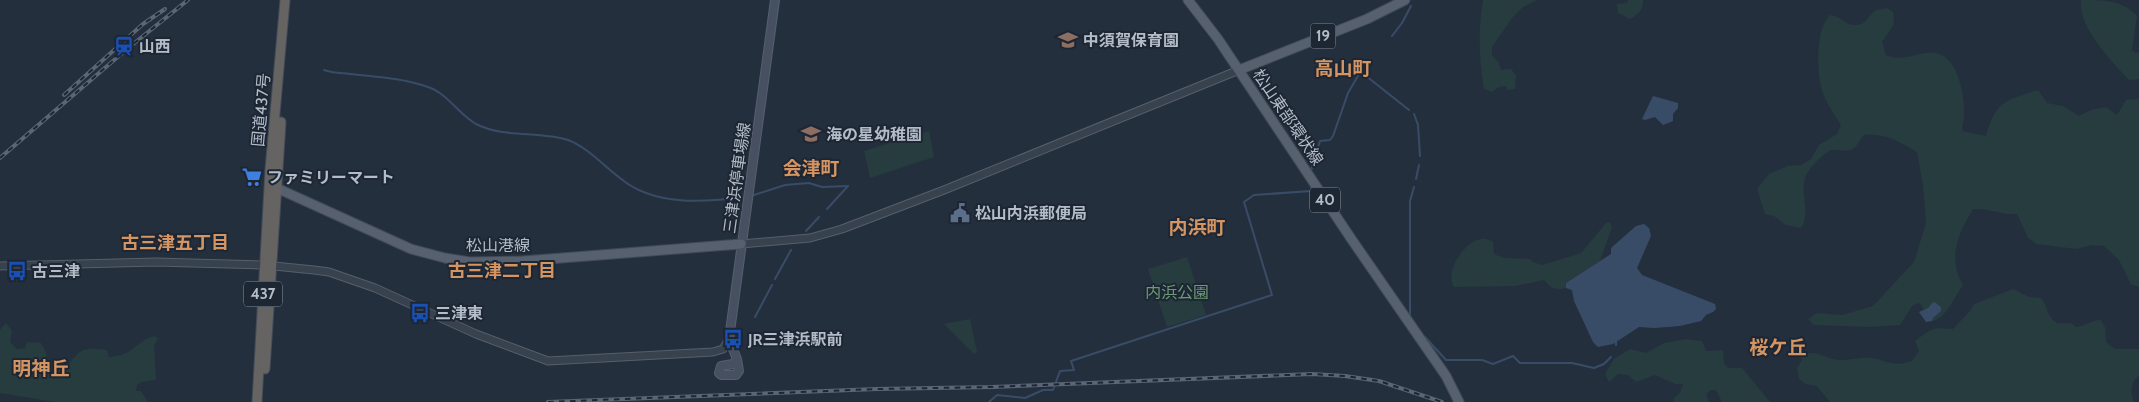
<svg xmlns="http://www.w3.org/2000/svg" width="2139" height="402" font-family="Cabin,'Noto Sans JP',sans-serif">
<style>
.green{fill:#263c3f}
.water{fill:#394c67}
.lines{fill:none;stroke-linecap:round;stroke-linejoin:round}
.stream{stroke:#394c67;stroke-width:2}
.tertiary-casing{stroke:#565f6c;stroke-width:9}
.secondary-casing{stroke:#565f6c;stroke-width:10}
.primary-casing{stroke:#414a57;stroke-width:11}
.trunk-casing{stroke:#434c59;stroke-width:11}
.tertiary{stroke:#38414e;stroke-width:7}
.secondary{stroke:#465061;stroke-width:8}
.primary{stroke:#56606e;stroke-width:9}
.trunk{stroke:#656462;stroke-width:9}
.rail-casing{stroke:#5a6575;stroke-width:4}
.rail{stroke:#1d2633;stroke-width:2;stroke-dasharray:5.5;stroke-linecap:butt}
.labels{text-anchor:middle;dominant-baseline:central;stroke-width:4;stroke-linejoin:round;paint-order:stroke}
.shield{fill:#1d2633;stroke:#878f9c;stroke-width:1}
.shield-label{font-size:15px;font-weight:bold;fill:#b4bcc9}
.poi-label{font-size:16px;font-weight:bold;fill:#b4bcc9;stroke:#1d2633;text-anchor:start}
.street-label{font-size:16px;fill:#b4bcc9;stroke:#1d2633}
.park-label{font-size:16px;fill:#6b9a76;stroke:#1d2633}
.neighbourhood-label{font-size:18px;font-weight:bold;fill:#d59563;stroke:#1d2633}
.quarter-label{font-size:19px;font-weight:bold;fill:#d59563;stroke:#1d2633}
</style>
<rect width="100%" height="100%" fill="#242f3e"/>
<g class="green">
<path d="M 1483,0 L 1537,0 L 1523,7 L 1512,18 L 1492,47 L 1492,55 L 1499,63 L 1501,70 L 1511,69 L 1516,75 L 1515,89 L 1507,90 L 1506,86 L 1499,87 L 1492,92 L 1484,89 C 1479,59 1478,30 1483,0 Z"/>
<path d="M 1628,0 L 1643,0 C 1644,9 1638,15 1630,19 L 1618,13 L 1617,4 L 1627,3 Z"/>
<path d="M 2081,0 C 2104,0 2123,0 2137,16 L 2132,50 L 2136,53 L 2139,52 L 2139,79 L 2129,80 C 2112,61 2078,28 2081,0 Z"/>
<path d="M 1887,8 L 1893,12 L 1894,24 L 1882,42 L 1886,55 C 1903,63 1918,51 1935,53 C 1956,55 1964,91 1964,108 C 1965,115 1963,123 1962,131 L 1986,136 C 1995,102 2005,100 2038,90 L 2047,103 L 2063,106 L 2079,116 L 2091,110 L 2106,107 L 2117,115 L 2126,100 L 2139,99 L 2139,287 L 2131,284 L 2119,260 L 2104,246 L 2092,245 L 2076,249 L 2037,244 L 2028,238 L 2017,214 C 2001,215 1989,208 1973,209 C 1958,234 1947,258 1963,285 C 1955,296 1946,319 1932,321 L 1933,318 L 1941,310 L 1941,307 L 1935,302 L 1932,303 L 1928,308 L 1924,310 L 1920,303 L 1913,305 L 1900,325 L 1869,327 L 1814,325 L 1808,319 L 1817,313 L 1842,315 L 1873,306 L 1914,262 L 1926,223 L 1923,185 L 1917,152 C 1899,141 1885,133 1864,135 C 1861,138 1858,145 1854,148 C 1847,153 1839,149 1832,150 C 1824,152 1807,170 1805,178 C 1800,193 1811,213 1801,228 L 1786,225 L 1774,216 L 1765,214 L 1757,189 L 1769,174 L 1788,166 L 1801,165 L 1811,159 L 1819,145 L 1837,134 L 1841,125 C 1834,114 1826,103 1822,90 C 1816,72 1816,28 1830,15 C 1841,16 1847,26 1856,25 C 1866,25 1868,15 1875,11 C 1878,9 1884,9 1887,8 Z"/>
<path d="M 929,131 L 934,157 L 870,178 L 864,151 Z"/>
<path d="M 1610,222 L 1612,227 L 1600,261 L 1566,283 L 1566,288 C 1557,291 1550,288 1544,280 L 1515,286 L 1454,287 C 1444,271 1465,241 1481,239 C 1485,238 1489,240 1493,242 L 1494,254 L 1505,258 L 1530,259 L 1533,262 L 1542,265 L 1581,253 L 1606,223 Z"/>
<path d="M 1187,257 L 1206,315 L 1167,327 L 1148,269 Z"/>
<path d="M 2013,289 L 2029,297 L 2041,298 C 2049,307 2045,315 2057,323 L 2071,323 L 2076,327 C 2086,326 2091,320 2101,320 L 2105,327 L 2106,342 L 2115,349 L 2139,349 L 2139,376 C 2130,383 2130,392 2134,402 L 1830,402 L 1817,386 L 1806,384 L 1799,379 L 1797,368 L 1802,360 L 1800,356 C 1818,348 1822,358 1838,360 C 1848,361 1859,357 1870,358 C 1889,360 1890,368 1912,361 L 1919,351 L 1915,341 C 1932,328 1932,327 1953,329 L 1970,311 L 1974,304 Z"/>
<path d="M 970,319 L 977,352 L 974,354 L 944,324 Z"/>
<path d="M 6,323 L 12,331 L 10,342 L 17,349 L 25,348 L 27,342 L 41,343 L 45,350 L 48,362 L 69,364 C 82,346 86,348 107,350 L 109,357 C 135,355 133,343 154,336 L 158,338 L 154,346 L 156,380 L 141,382 L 137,385 L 136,391 L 141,391 L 148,402 L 55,402 L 0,393 L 0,330 Z"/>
<path d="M 1686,339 L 1702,341 L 1706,351 L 1723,350 L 1724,363 L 1728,368 L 1742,368 L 1770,402 L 1722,402 L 1716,390 L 1711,390 L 1706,394 L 1709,402 L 1674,402 L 1673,399 L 1680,393 L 1683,384 L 1675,384 L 1655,375 L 1636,382 L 1628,375 L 1618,374 L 1609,382 L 1605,374 L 1614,359 L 1630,349 L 1646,353 L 1664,343 Z"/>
</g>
<g class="water">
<path d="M 1653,96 L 1678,103 L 1678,108 L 1673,114 L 1673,121 L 1663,125 L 1655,117 L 1645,120 L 1642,119 Z"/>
<path d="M 1644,224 L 1649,228 L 1651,236 L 1637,268 L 1642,275 L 1715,304 L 1716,309 L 1713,312 L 1706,315 L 1701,321 L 1680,326 L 1654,328 L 1639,327 L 1613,344 L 1598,347 L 1593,342 L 1574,301 L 1572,290 L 1566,288 L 1566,283 L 1611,254 L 1611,248 L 1636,226 Z"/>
<path d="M 1935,302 L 1941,307 L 1941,311 L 1933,318 L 1932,321 L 1926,322 L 1919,312 L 1928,308 L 1932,303 Z"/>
</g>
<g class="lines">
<g class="stream">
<path d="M 1392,36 L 1402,23 L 1411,6"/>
<path d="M 324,70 C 332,73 342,73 350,74 C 375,77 401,78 425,86 C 447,92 457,113 476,124 C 503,138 539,131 568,140 C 587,147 604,166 620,178 C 654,207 706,202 747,197"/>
<path d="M 1361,72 L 1409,110"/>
<path d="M 1414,114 L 1418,125 L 1420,156"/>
<path d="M 1311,171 L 1320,141 L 1330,140 L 1333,136 L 1348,93 L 1362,69"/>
<path d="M 1416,179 L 1419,165"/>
<path d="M 751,196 L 785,185 L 809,183 L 822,187 L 848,186"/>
<path d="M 827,209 L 848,186"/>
<path d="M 806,231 L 819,217"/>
<path d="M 775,279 L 791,250"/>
<path d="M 755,317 L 772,285"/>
<path d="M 1410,318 L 1410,201 L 1414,187"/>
<path d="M 1425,337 L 1446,360 L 1482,360 L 1493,364 L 1513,356 L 1520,363 L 1572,363 L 1594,368 L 1604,364 L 1611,357"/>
<path d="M 1616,345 L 1616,341"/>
<path d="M 989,402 L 997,395 L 1025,398 L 1043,390 L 1053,390 L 1060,371 L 1074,370 L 1071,361 L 1272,295 L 1244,202 L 1254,195 L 1311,191"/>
</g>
<defs>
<g id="tertiary">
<path d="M 741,244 L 810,238 L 842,229 L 944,190 L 1239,70"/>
<path d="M 0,266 L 156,262 L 264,265 L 314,270 L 329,272 L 375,288 L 476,334 L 548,361 L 713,352 L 723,349 L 729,339"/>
</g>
<path id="secondary" d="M 737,359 L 733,364 L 721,366 L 719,373 L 721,375 L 736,375 L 739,371 L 737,359 L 729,339 L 775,0"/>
<g id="primary">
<path d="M 1188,0 L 1218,39 L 1352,240 L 1446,376 L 1459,402"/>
<path d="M 1239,70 L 1367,19 L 1405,0"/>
<path d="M 270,185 L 411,249 L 445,258 L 470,262 L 523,261 L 741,244"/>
</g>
<g id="trunk">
<path d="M 265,369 L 281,122"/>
<path d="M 257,402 L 270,170 L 285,0"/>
</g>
</defs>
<use href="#tertiary" class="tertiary-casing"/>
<use href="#secondary" class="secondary-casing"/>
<use href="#primary" class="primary-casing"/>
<use href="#trunk" class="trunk-casing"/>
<use href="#tertiary" class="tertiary"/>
<use href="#secondary" class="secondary"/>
<use href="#primary" class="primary"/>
<use href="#trunk" class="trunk"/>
<defs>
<g id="rail">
<path d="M 64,95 L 143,24 L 165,9"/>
<path d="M 0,158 L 127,49 L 188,0"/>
<path d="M 548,402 L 877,389 L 992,387 L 1312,374 L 1345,376 L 1379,381 L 1442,402"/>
</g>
</defs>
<use href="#rail" class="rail-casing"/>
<use href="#rail" class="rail"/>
</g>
<defs>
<symbol id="school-bare" viewBox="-9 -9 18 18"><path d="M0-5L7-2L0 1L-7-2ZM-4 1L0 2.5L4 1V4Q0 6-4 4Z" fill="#8d6e63" stroke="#1d2633" stroke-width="2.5" paint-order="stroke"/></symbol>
<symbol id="station-bare" viewBox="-9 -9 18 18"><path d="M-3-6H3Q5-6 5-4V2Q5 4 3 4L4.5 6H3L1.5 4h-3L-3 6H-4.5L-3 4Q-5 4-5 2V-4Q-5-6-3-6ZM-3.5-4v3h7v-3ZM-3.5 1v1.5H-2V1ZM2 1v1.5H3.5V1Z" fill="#1a4fb4" stroke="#1d2633" stroke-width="2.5" paint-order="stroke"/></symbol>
<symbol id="supermarket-bare" viewBox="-9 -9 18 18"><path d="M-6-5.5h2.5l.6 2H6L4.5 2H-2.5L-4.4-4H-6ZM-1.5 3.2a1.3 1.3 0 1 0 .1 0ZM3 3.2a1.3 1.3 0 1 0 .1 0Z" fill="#3f7fe0" stroke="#1d2633" stroke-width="2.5" paint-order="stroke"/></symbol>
<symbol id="civic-bare" viewBox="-9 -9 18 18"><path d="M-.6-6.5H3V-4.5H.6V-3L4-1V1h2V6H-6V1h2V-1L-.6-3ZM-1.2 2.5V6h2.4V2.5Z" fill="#5c6f8a" stroke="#1d2633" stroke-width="2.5" paint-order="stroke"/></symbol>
<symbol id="bus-bare" viewBox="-9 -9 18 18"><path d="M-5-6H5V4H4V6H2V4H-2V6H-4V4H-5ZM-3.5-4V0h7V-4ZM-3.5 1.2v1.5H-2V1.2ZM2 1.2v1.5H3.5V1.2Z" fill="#1a4fb4" stroke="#1d2633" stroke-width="2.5" paint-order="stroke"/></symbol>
</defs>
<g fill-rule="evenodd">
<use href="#school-bare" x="1054" y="26" width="28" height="28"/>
<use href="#station-bare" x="110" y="32" width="28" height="28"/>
<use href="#school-bare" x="797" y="120" width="28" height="28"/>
<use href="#supermarket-bare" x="238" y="163" width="28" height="28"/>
<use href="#civic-bare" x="946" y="199" width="28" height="28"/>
<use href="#bus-bare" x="3" y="257" width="28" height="28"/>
<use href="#bus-bare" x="406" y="299" width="28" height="28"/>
<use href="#bus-bare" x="719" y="325" width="28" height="28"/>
</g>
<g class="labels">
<g class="shield">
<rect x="1310.5" y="23.5" width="25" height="25" rx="4"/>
<rect x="1310" y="187.5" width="30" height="25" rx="4"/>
<rect x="244" y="281.5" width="38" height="25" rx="4"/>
</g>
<g class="shield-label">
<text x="1323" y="36">19</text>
<text x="1325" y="200">40</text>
<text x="263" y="294">437</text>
</g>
<g class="poi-label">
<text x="1083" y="40">中須賀保育園</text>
<text x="139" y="46">山西</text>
<text x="826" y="134">海の星幼稚園</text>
<text x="267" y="177">ファミリーマート</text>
<text x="975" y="213">松山内浜郵便局</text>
<text x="32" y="271">古三津</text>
<text x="435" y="313">三津東</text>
<text x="748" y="339">JR三津浜駅前</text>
</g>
<g class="street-label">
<text transform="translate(261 110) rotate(-85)">国道437号</text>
<text transform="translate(1288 117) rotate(56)">松山東部環状線</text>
<text transform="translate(737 178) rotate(-82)">三津浜停車場線</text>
<text x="498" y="245">松山港線</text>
</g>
<g class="park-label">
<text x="1177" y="292">内浜公園</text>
</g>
<g class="neighbourhood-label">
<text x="175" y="243">古三津五丁目</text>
<text x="502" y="271">古三津二丁目</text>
</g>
<g class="quarter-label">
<text x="1343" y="68">高山町</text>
<text x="811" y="168">会津町</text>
<text x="1197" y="227">内浜町</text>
<text x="1778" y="347">桜ケ丘</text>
<text x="41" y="368">明神丘</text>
</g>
</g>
</svg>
